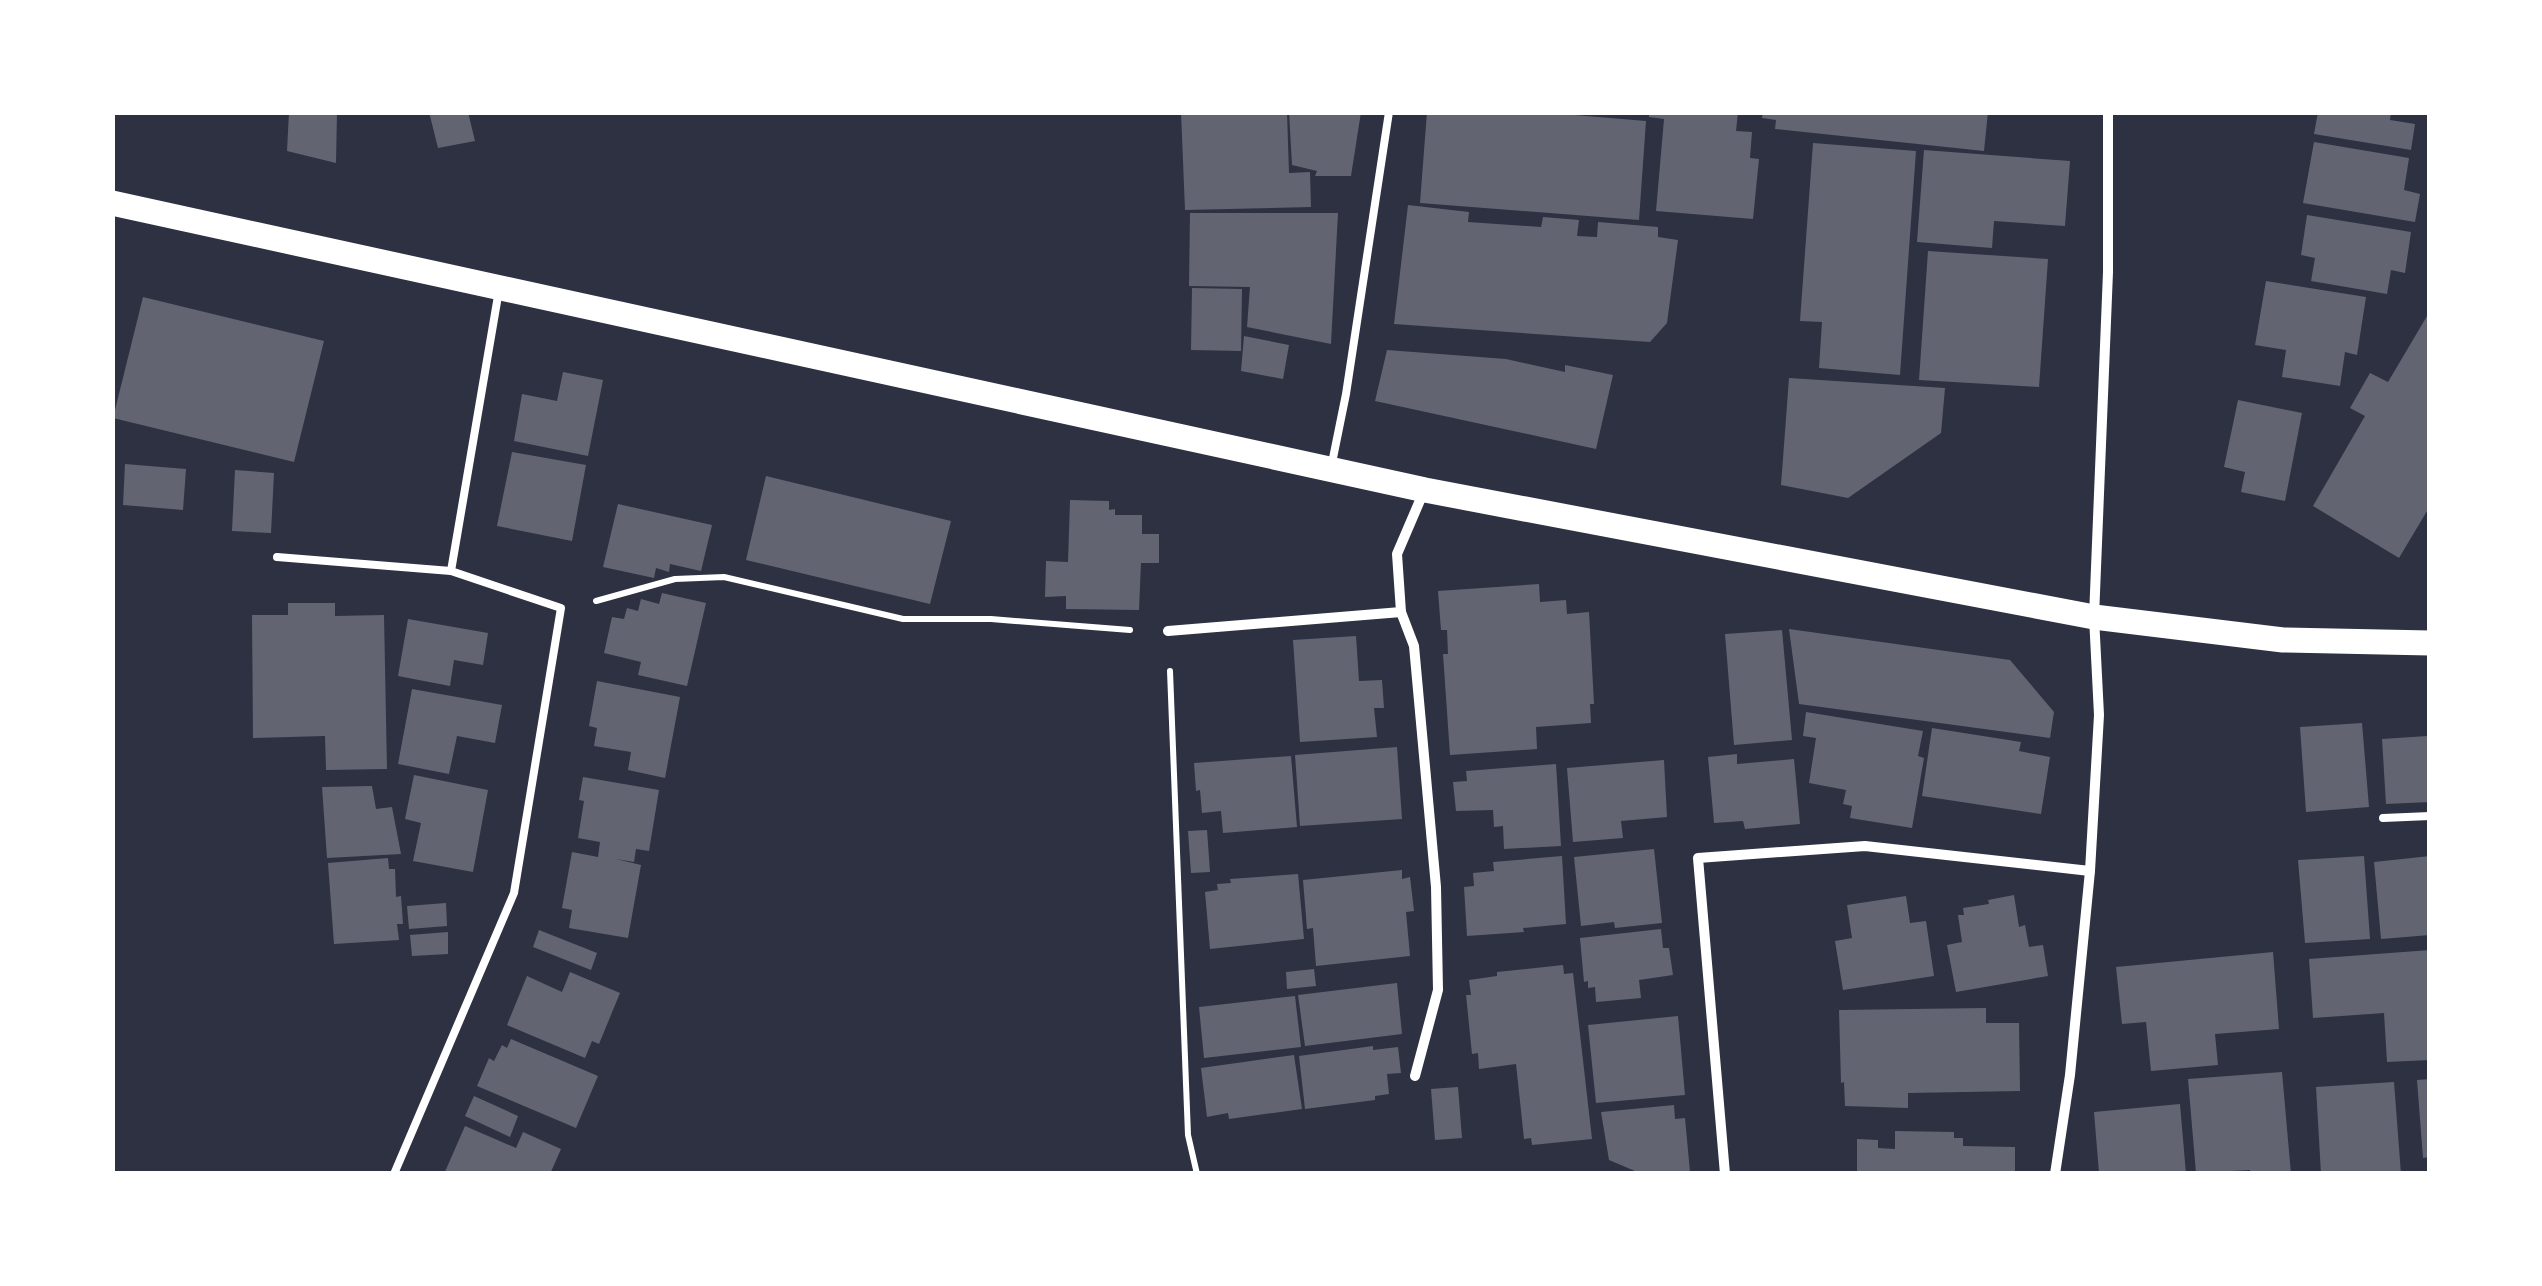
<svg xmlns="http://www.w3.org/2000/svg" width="2542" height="1286" font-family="'Nunito Sans',sans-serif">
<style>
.building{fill:#626471}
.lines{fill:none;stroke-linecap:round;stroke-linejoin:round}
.path{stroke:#fff;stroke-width:6}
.service{stroke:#fff;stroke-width:8}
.minor{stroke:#fff;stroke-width:10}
.primary{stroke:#fff;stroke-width:25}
</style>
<rect width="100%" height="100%" fill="#2d3142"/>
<g class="building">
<path d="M 289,112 L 337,112 L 336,163 L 287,151 Z"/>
<path d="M 429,112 L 468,112 L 475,141 L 438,148 Z"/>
<path d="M 1181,112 L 1287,112 L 1289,173 L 1310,172 L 1311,207 L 1185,210 Z"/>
<path d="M 1289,112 L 1361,112 L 1351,176 L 1315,176 L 1317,171 L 1292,165 Z"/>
<path d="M 1427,112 L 1538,112 L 1646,121 L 1639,220 L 1420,203 Z"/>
<path d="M 1649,112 L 1738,112 L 1736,131 L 1752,132 L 1750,158 L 1759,159 L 1753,219 L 1656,211 L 1664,119 L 1649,117 Z"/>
<path d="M 1763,112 L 1988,112 L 1984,151 L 1775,129 L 1776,120 L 1762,118 Z"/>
<path d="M 2318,112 L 2391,112 L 2390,120 L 2415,124 L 2411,150 L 2314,134 Z"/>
<path d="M 2314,142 L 2409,158 L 2404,190 L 2420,194 L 2415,222 L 2303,203 Z"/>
<path d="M 1813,143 L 1916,151 L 1900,375 L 1819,368 L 1822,322 L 1800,321 Z"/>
<path d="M 1924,150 L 2070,161 L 2065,226 L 1994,221 L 1992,248 L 1917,242 Z"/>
<path d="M 1408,205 L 1469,212 L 1468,222 L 1541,227 L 1543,217 L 1579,220 L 1577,236 L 1597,237 L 1598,222 L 1658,227 L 1658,237 L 1678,240 L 1667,323 L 1650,342 L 1394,324 Z"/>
<path d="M 1190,213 L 1338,213 L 1331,344 L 1247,327 L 1250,287 L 1189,286 Z"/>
<path d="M 2307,215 L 2411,232 L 2405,273 L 2391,270 L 2387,294 L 2311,281 L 2315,258 L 2301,255 Z"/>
<path d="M 1928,251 L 2048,259 L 2039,387 L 1919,380 Z"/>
<path d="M 2266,281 L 2366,297 L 2357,355 L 2345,352 L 2340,386 L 2282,377 L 2286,350 L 2255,345 Z"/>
<path d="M 1192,288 L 1242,289 L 1241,351 L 1191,350 Z"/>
<path d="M 143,297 L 324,341 L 294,462 L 113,418 Z"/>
<path d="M 2430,311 L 2430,506 L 2399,558 L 2313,506 L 2365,416 L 2350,408 L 2370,373 L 2388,382 Z"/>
<path d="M 1244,336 L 1289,345 L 1283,379 L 1241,371 Z"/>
<path d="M 1387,350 L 1506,359 L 1565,372 L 1565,365 L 1613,375 L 1596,449 L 1375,401 Z"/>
<path d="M 563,372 L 603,380 L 588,456 L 514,441 L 522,394 L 557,401 Z"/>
<path d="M 1789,378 L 1945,388 L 1941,433 L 1848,498 L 1781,485 Z"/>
<path d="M 2238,400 L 2302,413 L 2285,501 L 2241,492 L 2245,472 L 2224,467 Z"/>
<path d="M 512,452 L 586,465 L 572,541 L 497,526 Z"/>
<path d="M 125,464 L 186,469 L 183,510 L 123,505 Z"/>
<path d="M 235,470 L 274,473 L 271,533 L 232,531 Z"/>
<path d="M 766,476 L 951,521 L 930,604 L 746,560 Z"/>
<path d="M 1070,500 L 1109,501 L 1109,510 L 1115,509 L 1115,515 L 1142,515 L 1142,534 L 1159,534 L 1159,563 L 1141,563 L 1139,610 L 1066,609 L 1066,596 L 1045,597 L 1046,561 L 1068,562 Z"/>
<path d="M 618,504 L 712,525 L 701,571 L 670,564 L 669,572 L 656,568 L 654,578 L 603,567 Z"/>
<path d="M 1539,584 L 1540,602 L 1566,600 L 1567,614 L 1589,612 L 1594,704 L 1590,704 L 1591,723 L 1536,727 L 1537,749 L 1450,755 L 1443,654 L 1448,654 L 1447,630 L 1441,630 L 1438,591 Z"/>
<path d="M 662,593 L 706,603 L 687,686 L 638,675 L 641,662 L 604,653 L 612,617 L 624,619 L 627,608 L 638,611 L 641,599 L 659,604 Z"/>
<path d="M 288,603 L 335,603 L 335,616 L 384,615 L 387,769 L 326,770 L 325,736 L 253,738 L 252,615 L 288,615 Z"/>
<path d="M 408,619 L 488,633 L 483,665 L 454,660 L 450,686 L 398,676 Z"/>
<path d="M 1789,629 L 2010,660 L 2054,712 L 2050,738 L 1799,704 Z"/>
<path d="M 1782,630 L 1792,740 L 1734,745 L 1725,634 Z"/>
<path d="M 1356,636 L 1359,681 L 1382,680 L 1384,708 L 1374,708 L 1377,737 L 1300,742 L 1293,640 Z"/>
<path d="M 597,681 L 680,697 L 665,778 L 628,770 L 631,752 L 594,746 L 597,728 L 589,726 Z"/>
<path d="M 412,689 L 502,705 L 495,743 L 457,736 L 449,774 L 398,764 Z"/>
<path d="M 1806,712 L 1923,731 L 1918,756 L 1924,758 L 1912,828 L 1850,818 L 1852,806 L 1843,804 L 1846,790 L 1809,783 L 1816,738 L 1803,736 Z"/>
<path d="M 2362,723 L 2369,807 L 2306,812 L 2300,727 Z"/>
<path d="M 1932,728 L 2021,742 L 2019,751 L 2050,757 L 2041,814 L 1922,796 Z"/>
<path d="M 2427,736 L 2430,802 L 2386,804 L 2382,739 Z"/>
<path d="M 1397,747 L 1402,819 L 1300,826 L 1295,755 Z"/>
<path d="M 1737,754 L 1737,764 L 1794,759 L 1800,824 L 1745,829 L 1743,821 L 1714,823 L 1708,757 Z"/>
<path d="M 1291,756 L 1297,827 L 1223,833 L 1221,811 L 1202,813 L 1200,790 L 1196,791 L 1194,763 Z"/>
<path d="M 1664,760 L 1667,817 L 1621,821 L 1623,838 L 1573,842 L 1567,768 Z"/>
<path d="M 1556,764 L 1561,846 L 1504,849 L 1503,826 L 1494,827 L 1493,810 L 1456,811 L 1453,782 L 1467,781 L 1466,771 Z"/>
<path d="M 414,775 L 488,790 L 473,872 L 413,861 L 421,823 L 405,819 Z"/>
<path d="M 583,777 L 659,790 L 649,851 L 636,849 L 634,862 L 616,859 L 641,865 L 628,938 L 569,928 L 572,910 L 562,908 L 572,852 L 598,857 L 600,842 L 578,838 L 584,801 L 579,800 Z"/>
<path d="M 372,786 L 376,809 L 392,807 L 401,854 L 327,858 L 322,787 Z"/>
<path d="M 1207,830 L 1210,872 L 1191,873 L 1188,831 Z"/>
<path d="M 1654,849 L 1662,923 L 1615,928 L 1614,922 L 1581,926 L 1574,857 Z"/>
<path d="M 1562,856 L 1566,924 L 1523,928 L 1524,932 L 1467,936 L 1464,887 L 1474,886 L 1473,873 L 1494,871 L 1493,862 Z"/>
<path d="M 2364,856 L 2370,939 L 2305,943 L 2298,860 Z"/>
<path d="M 2430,856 L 2430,935 L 2381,939 L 2374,862 Z"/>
<path d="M 388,858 L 389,869 L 395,869 L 396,897 L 401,896 L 403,924 L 397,924 L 399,940 L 334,944 L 328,863 Z"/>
<path d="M 1402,870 L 1402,879 L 1410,877 L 1414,911 L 1406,912 L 1410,956 L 1316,966 L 1313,928 L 1307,929 L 1303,880 Z"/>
<path d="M 1298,874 L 1304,939 L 1210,949 L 1205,892 L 1218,890 L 1217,884 L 1231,883 L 1230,879 Z"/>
<path d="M 2014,895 L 2019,927 L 2025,925 L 2029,947 L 2043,945 L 2048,976 L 1956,992 L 1947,945 L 1962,942 L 1958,915 L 1964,915 L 1963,908 L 1989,904 L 1988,900 Z"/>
<path d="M 1906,896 L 1910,923 L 1926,921 L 1934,976 L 1843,990 L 1835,941 L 1852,938 L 1847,905 Z"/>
<path d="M 446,903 L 447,926 L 409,929 L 407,906 Z"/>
<path d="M 1661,929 L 1663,948 L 1669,948 L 1673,975 L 1639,980 L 1641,998 L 1596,1002 L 1595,987 L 1588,988 L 1588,981 L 1584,982 L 1580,938 Z"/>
<path d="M 539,930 L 597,953 L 591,970 L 533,947 Z"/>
<path d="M 448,932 L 448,954 L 412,956 L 410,935 Z"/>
<path d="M 2430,950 L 2430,1060 L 2387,1062 L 2384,1013 L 2313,1018 L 2309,959 Z"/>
<path d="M 2273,952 L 2279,1029 L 2215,1034 L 2218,1065 L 2151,1071 L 2146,1022 L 2122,1024 L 2116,967 Z"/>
<path d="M 1563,965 L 1564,974 L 1573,973 L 1592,1139 L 1532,1145 L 1531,1138 L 1524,1139 L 1516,1064 L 1479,1069 L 1478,1053 L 1472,1054 L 1466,995 L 1471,995 L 1469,980 L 1497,976 L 1497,972 Z"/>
<path d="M 1314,969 L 1316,986 L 1287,989 L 1286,972 Z"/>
<path d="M 570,972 L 620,993 L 599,1044 L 592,1041 L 585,1058 L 507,1025 L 527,976 L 562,992 Z"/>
<path d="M 1397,983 L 1402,1034 L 1305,1046 L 1298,995 Z"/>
<path d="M 1295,996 L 1301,1047 L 1204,1058 L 1199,1007 Z"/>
<path d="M 1986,1008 L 1986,1023 L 2019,1023 L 2020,1091 L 1908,1093 L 1908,1108 L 1845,1106 L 1844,1082 L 1841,1083 L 1839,1010 Z"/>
<path d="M 1678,1016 L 1685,1095 L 1596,1103 L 1588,1025 Z"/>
<path d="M 511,1039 L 598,1076 L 576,1128 L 477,1086 L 489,1058 L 494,1061 L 502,1045 L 507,1048 Z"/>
<path d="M 1373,1046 L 1373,1050 L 1398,1047 L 1401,1073 L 1387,1074 L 1389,1094 L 1375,1096 L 1375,1100 L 1305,1109 L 1299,1056 Z"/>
<path d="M 1294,1055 L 1302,1109 L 1229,1119 L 1228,1113 L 1207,1117 L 1201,1068 Z"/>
<path d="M 2282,1072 L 2291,1174 L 2250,1174 L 2250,1170 L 2196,1173 L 2188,1079 Z"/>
<path d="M 2430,1079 L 2430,1157 L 2423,1158 L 2417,1080 Z"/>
<path d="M 2394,1082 L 2401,1174 L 2321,1174 L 2316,1087 Z"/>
<path d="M 1458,1087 L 1462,1138 L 1435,1140 L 1431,1089 Z"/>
<path d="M 474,1096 L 518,1116 L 510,1137 L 465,1116 Z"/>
<path d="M 2180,1104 L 2186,1174 L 2141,1174 L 2141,1171 L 2099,1173 L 2094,1112 Z"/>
<path d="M 1674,1105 L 1675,1119 L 1685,1118 L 1690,1172 L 1642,1174 L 1609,1160 L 1601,1112 Z"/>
<path d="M 465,1126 L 516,1148 L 523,1132 L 561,1149 L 550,1174 L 444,1174 Z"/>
<path d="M 1895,1131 L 1954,1132 L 1954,1138 L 1963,1138 L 1963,1146 L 2015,1147 L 2015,1174 L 1857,1174 L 1857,1139 L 1878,1140 L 1878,1148 L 1895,1149 Z"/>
</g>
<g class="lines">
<g class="path">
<path d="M 596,601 L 675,579 L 724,577 L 903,619 L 991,619 L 1130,630"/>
<path d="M 1170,671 L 1188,1135 L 1197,1174"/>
</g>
<g class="service">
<path d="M 1332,463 L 1346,394 L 1389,112"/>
<path d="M 277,557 L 451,571"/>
<path d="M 2383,818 L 2430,816"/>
<path d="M 394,1174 L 514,893 L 561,608 L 451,571 L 499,290"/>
</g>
<g class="minor">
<path d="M 1401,612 L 1414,646 L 1436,887 L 1438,990 L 1415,1076"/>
<path d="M 1168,631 L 1401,612 L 1397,554 L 1424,491"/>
<path d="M 1725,1174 L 1698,858 L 1865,846 L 2090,871"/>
<path d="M 2055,1174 L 2070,1075 L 2090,871 L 2099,715 L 2094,617 L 2108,272 L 2108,112"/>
</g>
<path class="primary" d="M 112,203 L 1425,490 L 2094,617 L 2283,640 L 2430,643"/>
</g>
<rect width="2542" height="1286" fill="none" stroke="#ffffff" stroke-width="230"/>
</svg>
